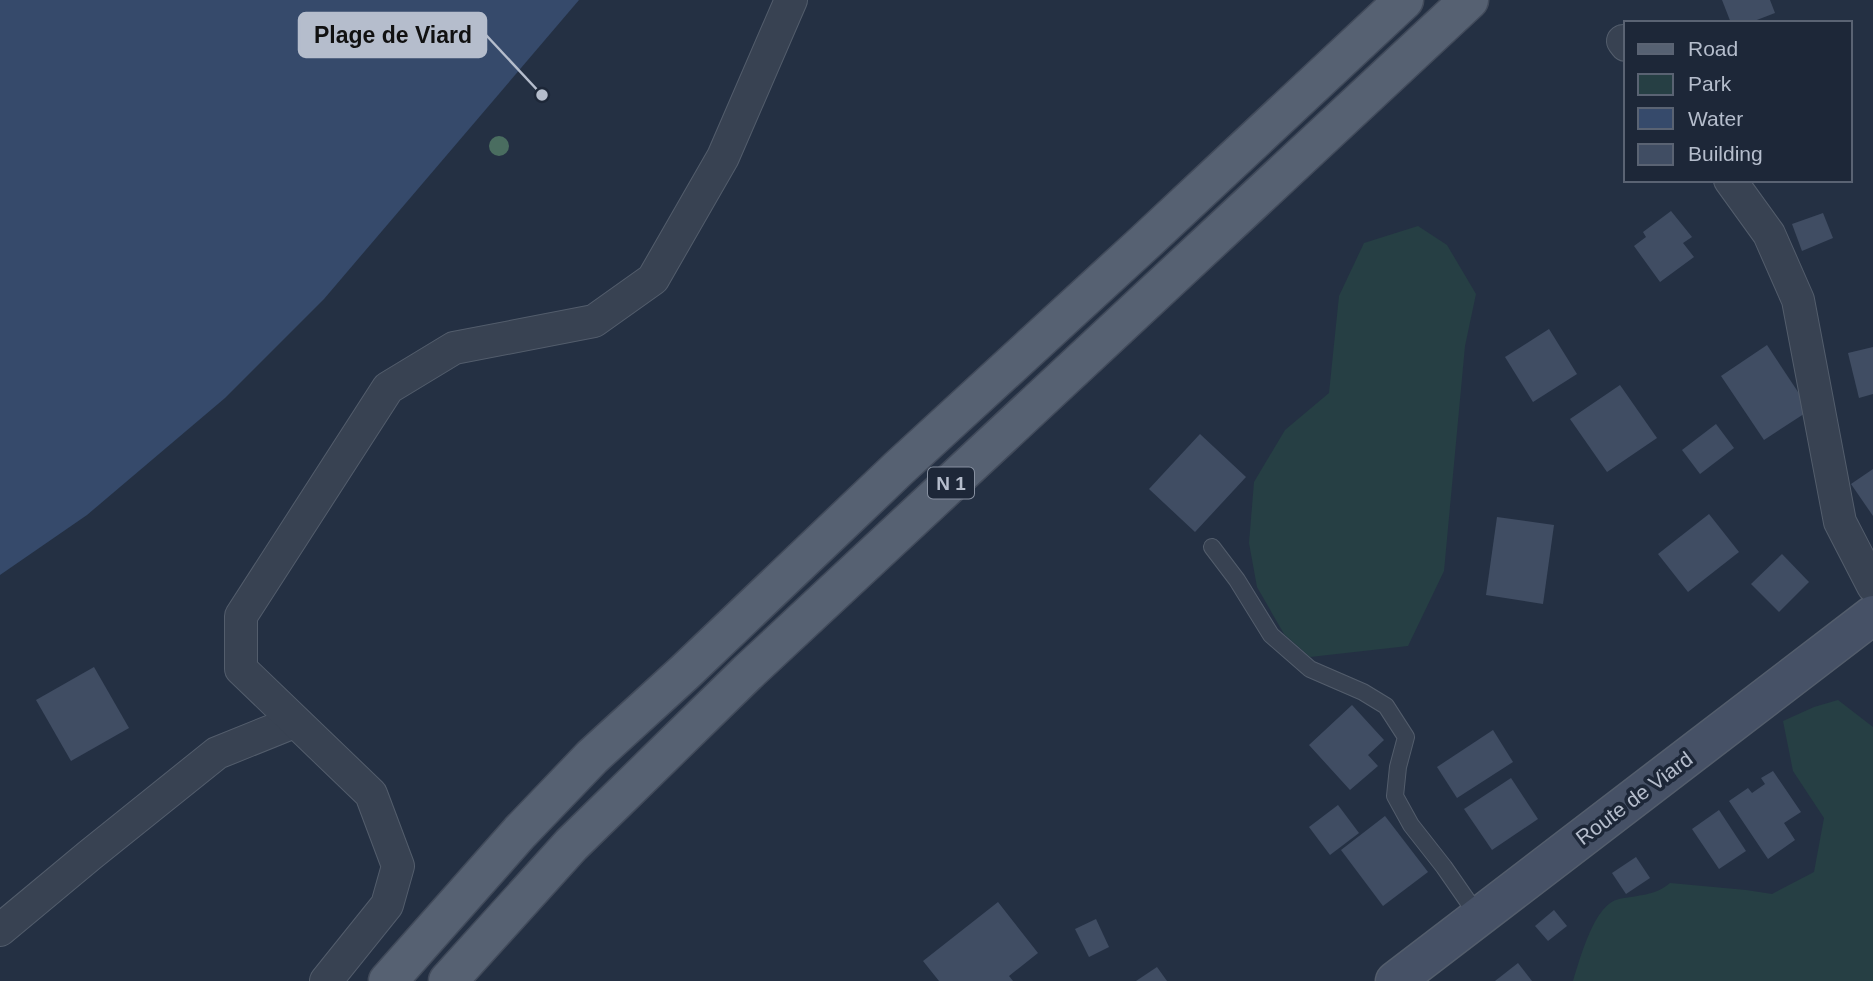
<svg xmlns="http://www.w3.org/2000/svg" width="1873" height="981" font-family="Helvetica,sans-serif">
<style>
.green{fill:#263f44}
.water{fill:#364a6b}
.building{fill:#404d63}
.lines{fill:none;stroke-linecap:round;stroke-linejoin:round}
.lane-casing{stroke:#535d6c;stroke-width:18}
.street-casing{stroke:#535d6c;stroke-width:34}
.secondary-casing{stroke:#535d6c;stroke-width:41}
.primary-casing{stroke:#424b5b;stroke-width:41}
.lane{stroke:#384252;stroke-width:16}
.street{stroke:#384252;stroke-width:32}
.secondary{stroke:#465166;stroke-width:38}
.primary{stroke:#566172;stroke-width:38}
.tree{fill:#4a6d60}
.labels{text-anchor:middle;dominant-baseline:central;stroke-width:7;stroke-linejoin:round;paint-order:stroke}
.shield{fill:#1d2738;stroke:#8790a0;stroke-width:2}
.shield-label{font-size:19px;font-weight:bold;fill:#b5bdcc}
.street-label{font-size:21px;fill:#b5bdcc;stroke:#1d2738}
.leader{fill:none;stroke:#b5bdcc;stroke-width:2.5}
.callout-dot{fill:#b5bdcc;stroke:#1d2738;stroke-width:2.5}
.callout{fill:#b5bdcc;stroke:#b5bdcc;stroke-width:2.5}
.callout-label{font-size:23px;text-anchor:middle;font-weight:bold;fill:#111}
</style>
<rect width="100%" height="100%" fill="#243043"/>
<g class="green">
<path d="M 1418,226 L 1447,245 L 1476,294 L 1465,346 L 1444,571 L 1408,646 L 1310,657 L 1284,634 L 1257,587 L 1249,543 L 1254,482 L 1285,430 L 1329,393 L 1339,296 L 1364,243 Z"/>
<path d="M 1838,700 L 1873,727 L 1873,981 L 1573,981 C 1580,959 1594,904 1619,899 C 1638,895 1655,896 1670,883 L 1746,890 L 1772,894 L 1814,872 L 1824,818 L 1793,771 L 1783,721 L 1814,707 Z"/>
</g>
<path class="water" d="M 0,0 L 579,0 L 324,299 L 225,398 L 87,515 L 0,575 Z"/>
<g class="building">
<path d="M 1722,0 L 1770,0 L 1775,13 L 1749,23 L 1731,23 Z"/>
<path d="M 1671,211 L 1692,237 L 1683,243 L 1694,257 L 1660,282 L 1634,246 L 1646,237 L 1643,232 Z"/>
<path d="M 1823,213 L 1833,238 L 1802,251 L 1792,224 Z"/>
<path d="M 1549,329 L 1577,374 L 1533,402 L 1505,357 Z"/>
<path d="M 1767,345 L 1810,410 L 1764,440 L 1721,376 Z"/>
<path d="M 1873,347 L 1873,394 L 1859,398 L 1848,353 Z"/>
<path d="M 1620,385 L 1657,438 L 1607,472 L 1570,419 Z"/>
<path d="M 1716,424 L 1734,448 L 1700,474 L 1682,450 Z"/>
<path d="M 1200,434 L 1246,477 L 1195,532 L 1149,489 Z"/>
<path d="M 1873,469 L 1873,516 L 1851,484 Z"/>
<path d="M 1709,514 L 1739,552 L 1688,592 L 1658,554 Z"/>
<path d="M 1497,517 L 1554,525 L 1543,604 L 1486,595 Z"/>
<path d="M 1782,554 L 1809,582 L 1779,612 L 1751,584 Z"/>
<path d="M 94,667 L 129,728 L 71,761 L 36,700 Z"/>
<path d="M 1352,705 L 1384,740 L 1368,755 L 1378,766 L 1350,790 L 1309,745 Z"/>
<path d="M 1493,730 L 1513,762 L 1457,798 L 1437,767 Z"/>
<path d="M 1773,771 L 1801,812 L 1784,823 L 1795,840 L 1768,859 L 1729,801 L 1748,788 L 1752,793 L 1765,784 L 1761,778 Z"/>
<path d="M 1511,778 L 1538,819 L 1492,850 L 1464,809 Z"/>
<path d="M 1338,805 L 1359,833 L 1330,855 L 1309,827 Z"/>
<path d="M 1719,810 L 1746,851 L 1719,869 L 1692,829 Z"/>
<path d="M 1385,816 L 1428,872 L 1383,906 L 1341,850 Z"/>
<path d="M 1636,857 L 1650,878 L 1626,894 L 1612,873 Z"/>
<path d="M 998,902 L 1038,953 L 1009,976 L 1013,981 L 939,981 L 923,961 Z"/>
<path d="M 1554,910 L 1567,926 L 1548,941 L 1535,926 Z"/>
<path d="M 1096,919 L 1109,947 L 1089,957 L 1075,929 Z"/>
<path d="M 1518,963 L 1532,981 L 1495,981 Z"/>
<path d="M 1157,967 L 1167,981 L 1136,981 Z"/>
</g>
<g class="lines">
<defs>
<path id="lane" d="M 1212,547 L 1237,580 L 1271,635 L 1310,669 L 1363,692 L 1386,706 L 1406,737 L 1398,767 L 1395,796 L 1411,825 L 1444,867 L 1478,916"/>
<g id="street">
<path d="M 1623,41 L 1626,45"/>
<path d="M 1730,180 L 1769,234 L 1798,300 L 1840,522 L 1873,586"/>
<path d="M 0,930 L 90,855 L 217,753 L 294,722"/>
<path d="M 326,981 L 387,905 L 398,866 L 371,794 L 241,669 L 241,616 L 388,388 L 454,348 L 594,321 L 653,279 L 723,157 L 791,0"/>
</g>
<path id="secondary" d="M 1395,981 L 1873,615"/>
<g id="primary">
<path d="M 388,981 L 520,832 L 592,757 L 685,672 L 899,468 L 1143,244 L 1404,0"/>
<path d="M 448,981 L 571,845 L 747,673 L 1469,0"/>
</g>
</defs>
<use href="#lane" class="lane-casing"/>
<use href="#street" class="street-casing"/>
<use href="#secondary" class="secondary-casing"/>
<use href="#primary" class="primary-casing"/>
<use href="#lane" class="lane"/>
<use href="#street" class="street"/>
<use href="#secondary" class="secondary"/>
<use href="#primary" class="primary"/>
</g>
<circle class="tree" cx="499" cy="146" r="10"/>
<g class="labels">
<rect class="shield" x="928" y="467.5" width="46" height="31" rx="5"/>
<g class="shield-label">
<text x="951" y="483">N 1</text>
</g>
<g class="street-label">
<text transform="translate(1634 798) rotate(-37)">Route de Viard</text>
</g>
</g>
<path class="leader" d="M542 95L486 35"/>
<circle class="callout-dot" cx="542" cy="95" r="7"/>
<rect class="callout" x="299" y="13" width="187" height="44" rx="7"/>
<g class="callout-label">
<text x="393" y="43">Plage de Viard</text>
</g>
<rect x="1624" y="21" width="228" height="161" fill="#1d2738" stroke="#5a6373" stroke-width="2"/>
<rect x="1638" y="44" width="35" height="10" fill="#566172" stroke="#5a6373" stroke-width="2"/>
<text x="1688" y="56" font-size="21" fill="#b5bdcc">Road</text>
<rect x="1638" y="74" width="35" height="21" fill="#263f44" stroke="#5a6373" stroke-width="2"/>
<text x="1688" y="91" font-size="21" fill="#b5bdcc">Park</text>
<rect x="1638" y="108" width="35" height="21" fill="#364a6b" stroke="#5a6373" stroke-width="2"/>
<text x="1688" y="126" font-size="21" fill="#b5bdcc">Water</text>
<rect x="1638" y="144" width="35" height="21" fill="#404d63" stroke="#5a6373" stroke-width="2"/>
<text x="1688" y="161" font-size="21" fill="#b5bdcc">Building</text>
</svg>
